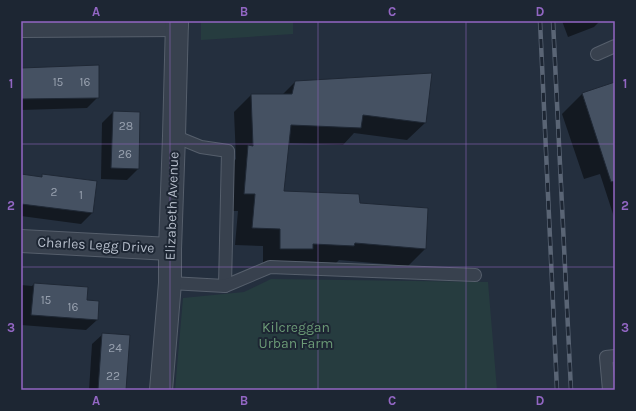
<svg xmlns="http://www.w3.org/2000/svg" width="636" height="411" font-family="Karla,sans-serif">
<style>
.green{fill:#263c3f}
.shadow{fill:#0007}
.building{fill:#455162;stroke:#1f2835}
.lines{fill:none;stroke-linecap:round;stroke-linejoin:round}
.service-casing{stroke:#565f6c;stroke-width:14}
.minor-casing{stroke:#565f6c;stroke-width:24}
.service{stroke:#38414e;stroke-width:12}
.minor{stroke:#38414e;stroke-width:22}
.rail-casing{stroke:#5a6575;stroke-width:4.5}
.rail{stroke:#1d2633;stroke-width:3;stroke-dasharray:9;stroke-linecap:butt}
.grid{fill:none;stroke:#9266c3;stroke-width:1;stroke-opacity:0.55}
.labels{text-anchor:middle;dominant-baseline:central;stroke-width:4;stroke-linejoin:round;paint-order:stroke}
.number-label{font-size:12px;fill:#98a1af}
.street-label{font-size:14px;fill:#b4bcc9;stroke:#1d2633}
.park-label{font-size:14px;fill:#6b9a76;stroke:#1d2633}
.neatline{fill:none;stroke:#9266c3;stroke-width:1.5}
.grid-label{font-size:13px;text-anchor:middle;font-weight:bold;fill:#9266c3}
</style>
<rect width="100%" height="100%" fill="#242f3e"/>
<g class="green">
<path d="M 201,21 L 293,21 L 293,34 L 201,40 Z"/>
<path d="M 271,279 L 488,282 L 497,390 L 175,390 L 183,298 L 244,292 Z"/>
</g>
<g class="shadow">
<path d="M 562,21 L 600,21 L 594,27 L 568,37 Z"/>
<path d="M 21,69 L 98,97 L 87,108 L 21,110 Z"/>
<path d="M 295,82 L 425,123 L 407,140 L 354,133 L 343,145 L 288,143 L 283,192 L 359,204 L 425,249 L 408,266 L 339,260 L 336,263 L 299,261 L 294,266 L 263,266 L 263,246 L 235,245 L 238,211 L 227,211 L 231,164 L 236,159 L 234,112 L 251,95 L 282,95 Z"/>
<path d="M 615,83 L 615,220 L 600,174 L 584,179 L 562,114 L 582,94 Z"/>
<path d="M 113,112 L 138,169 L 127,180 L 101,179 L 102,123 Z"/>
<path d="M 21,175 L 41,178 L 43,175 L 92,213 L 81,224 L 21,216 Z"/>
<path d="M 34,284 L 86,301 L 97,320 L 86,330 L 21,325 L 21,285 L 32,286 Z"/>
<path d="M 103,334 L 125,390 L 89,390 L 92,344 Z"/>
</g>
<g class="building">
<path d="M 99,65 L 99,98 L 21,99 L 21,68 Z"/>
<path d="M 432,73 L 426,123 L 363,115 L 361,128 L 291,125 L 284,191 L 359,194 L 360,203 L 428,208 L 426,249 L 355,243 L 354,246 L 313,244 L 313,249 L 280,249 L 280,229 L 252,228 L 255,194 L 244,194 L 248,145 L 253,146 L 251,94 L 292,94 L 295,81 Z"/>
<path d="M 615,82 L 615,181 L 611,182 L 582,93 Z"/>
<path d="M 113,111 L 140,112 L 139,169 L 111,168 Z"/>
<path d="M 21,174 L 42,177 L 42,174 L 97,181 L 93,213 L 21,204 Z"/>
<path d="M 34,283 L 88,287 L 87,300 L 99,301 L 98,320 L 31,315 Z"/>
<path d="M 102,333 L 130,335 L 126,390 L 98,390 Z"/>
</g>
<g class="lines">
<defs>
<g id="service">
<path d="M 597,54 L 615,46"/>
<path d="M 174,136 L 201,147 L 228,151 L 225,286"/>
<path d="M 170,283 L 225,286 L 270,267 L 475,275"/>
<path d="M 609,390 L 606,357 L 615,356"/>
</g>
<g id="minor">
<path d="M 21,26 L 177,25"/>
<path d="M 21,241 L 170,249"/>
<path d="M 161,390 L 170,283 L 170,249 L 174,136 L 177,21"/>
</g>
</defs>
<use href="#service" class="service-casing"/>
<use href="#minor" class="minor-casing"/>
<use href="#service" class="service"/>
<use href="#minor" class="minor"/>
<defs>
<g id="rail">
<path d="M 540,21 L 557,390"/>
<path d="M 553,21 L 571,390"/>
</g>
</defs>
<use href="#rail" class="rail-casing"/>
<use href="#rail" class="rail"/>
</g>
<path class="grid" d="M 170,21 L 170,390M 318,21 L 318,390M 466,21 L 466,390M 21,144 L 615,144M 21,267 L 615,267"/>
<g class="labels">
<g class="number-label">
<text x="58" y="82">15</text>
<text x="85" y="82">16</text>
<text x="126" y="126">28</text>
<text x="125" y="154">26</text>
<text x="54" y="192">2</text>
<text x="81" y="195">1</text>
<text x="46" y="300">15</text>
<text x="73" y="307">16</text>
<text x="115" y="348">24</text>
<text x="113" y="376">22</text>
</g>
<g class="street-label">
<text transform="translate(172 206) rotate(-88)">Elizabeth Avenue</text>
<text transform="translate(96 245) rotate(3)">Charles Legg Drive</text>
</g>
<g class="park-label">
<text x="296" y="327">Kilcreggan<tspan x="296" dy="16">Urban Farm</tspan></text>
</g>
</g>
<rect width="636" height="411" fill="none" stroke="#1d2633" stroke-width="44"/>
<rect x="22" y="22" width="592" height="367" class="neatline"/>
<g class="grid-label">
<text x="96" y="16">A</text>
<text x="244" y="16">B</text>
<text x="392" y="16">C</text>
<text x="540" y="16">D</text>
<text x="11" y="88">1</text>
<text x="625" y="88">1</text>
<text x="11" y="210">2</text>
<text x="625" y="210">2</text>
<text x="11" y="332">3</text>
<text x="625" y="332">3</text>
<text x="96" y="405">A</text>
<text x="244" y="405">B</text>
<text x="392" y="405">C</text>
<text x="540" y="405">D</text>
</g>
</svg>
